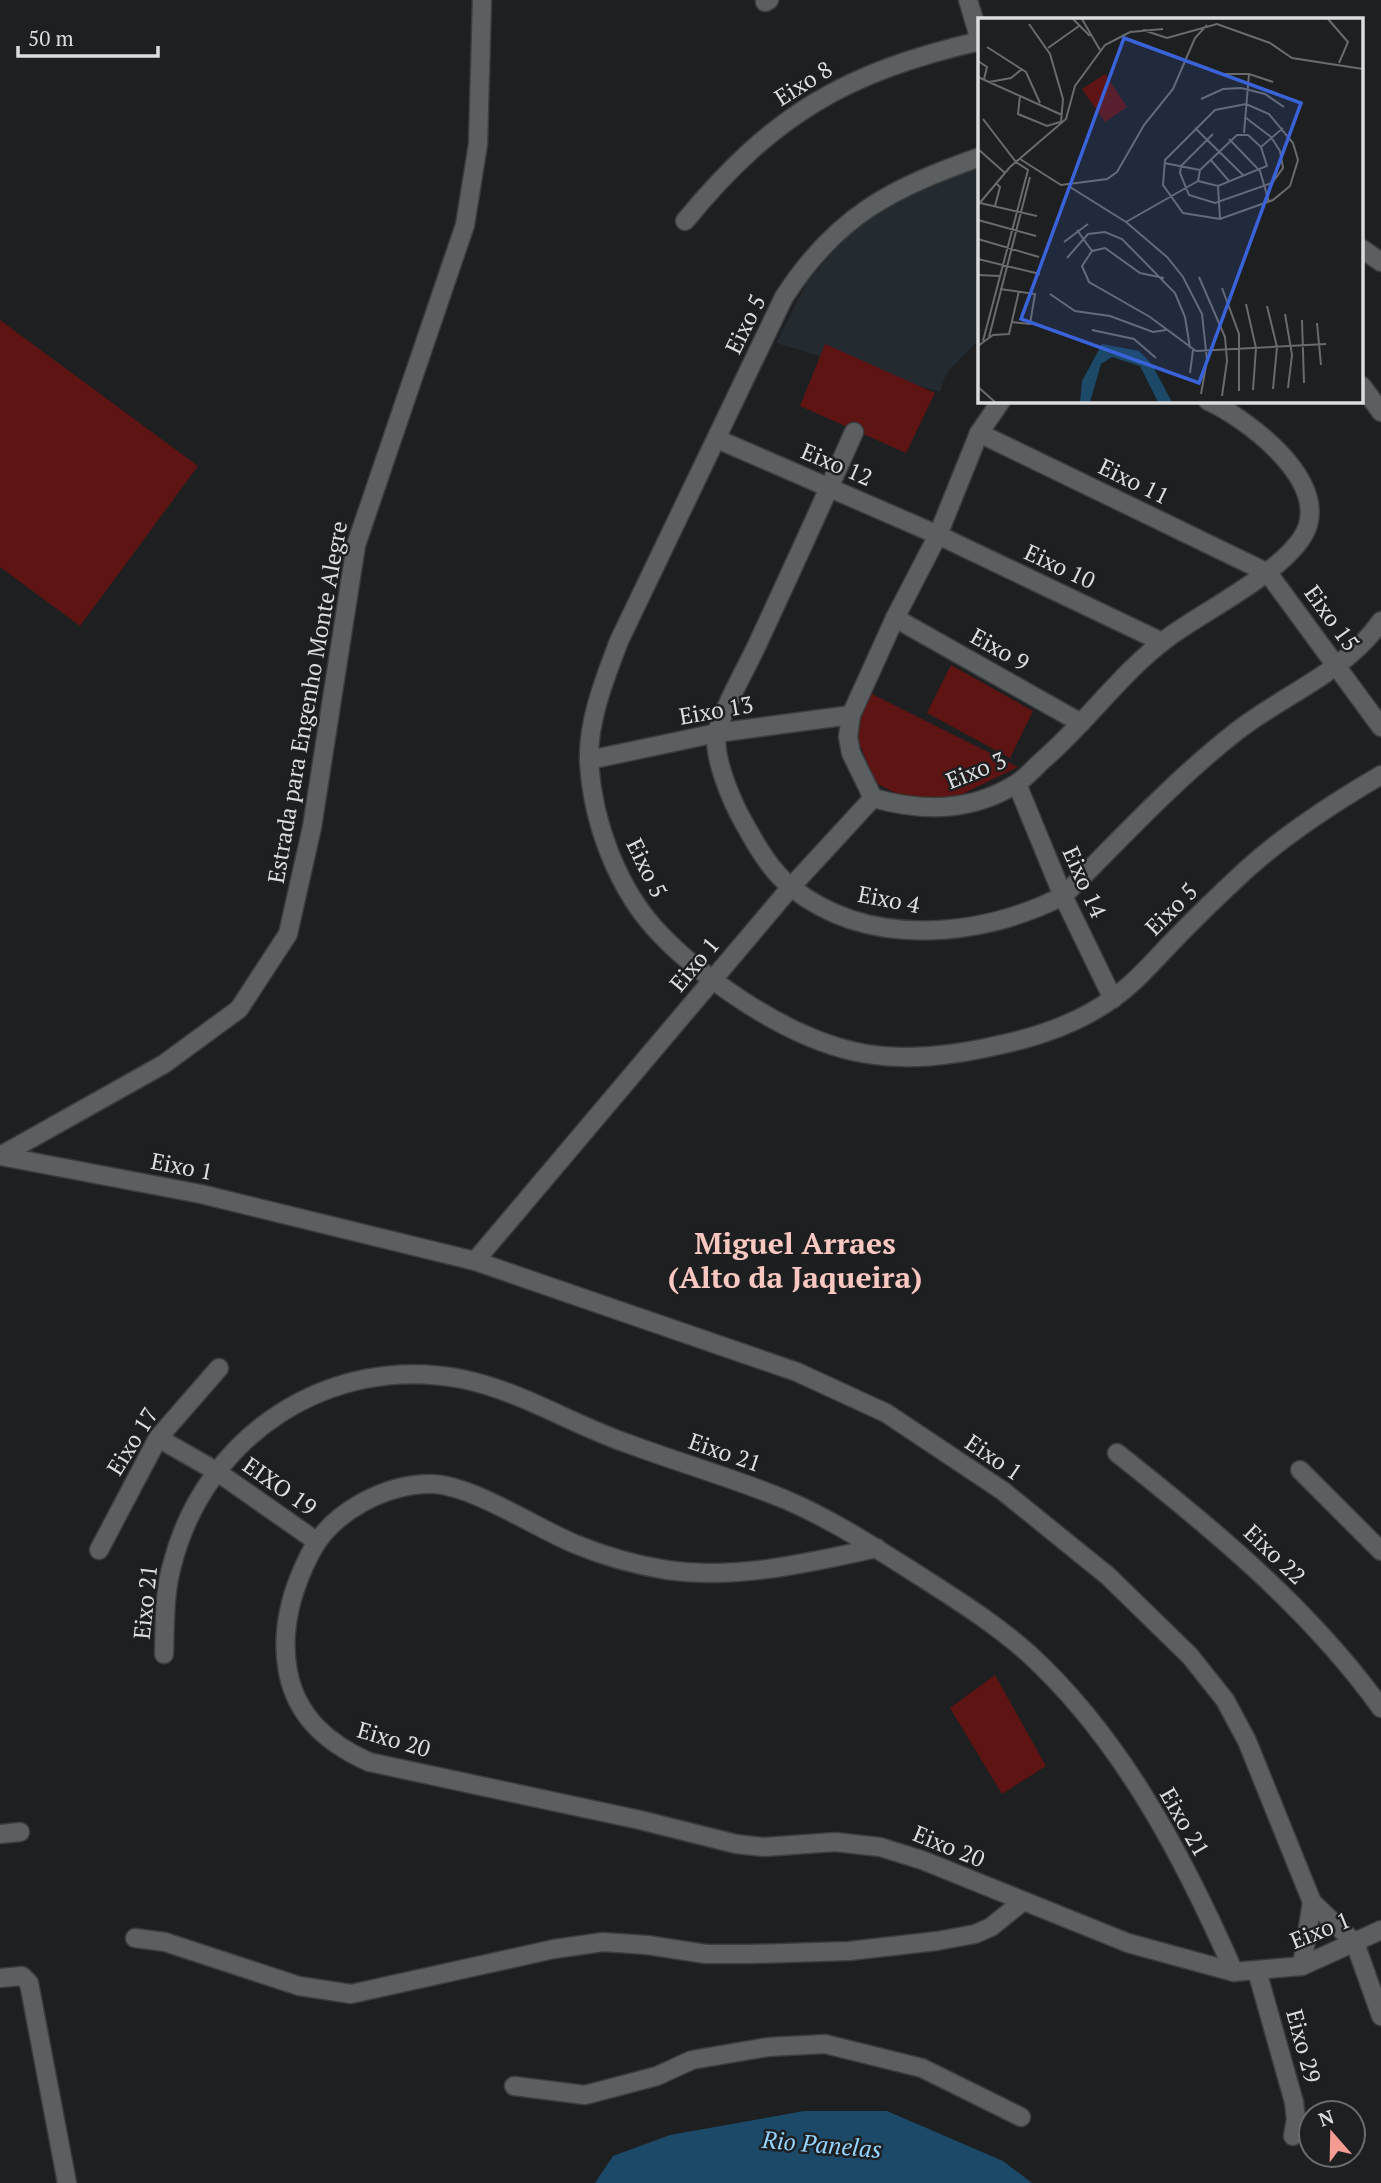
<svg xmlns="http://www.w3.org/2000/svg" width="1381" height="2183" font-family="'PT Serif',serif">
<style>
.built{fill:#232a30}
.green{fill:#5d1412}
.water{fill:#1b4967}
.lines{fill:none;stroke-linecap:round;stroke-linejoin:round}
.minor-casing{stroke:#3a3c3e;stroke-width:21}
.tertiary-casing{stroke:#3a3c3e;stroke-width:21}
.minor{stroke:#5c5f61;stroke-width:18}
.tertiary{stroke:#5c5f61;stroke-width:18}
.labels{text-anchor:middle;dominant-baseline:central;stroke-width:5;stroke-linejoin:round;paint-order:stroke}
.street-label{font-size:23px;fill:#dcdddf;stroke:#1d1f21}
.water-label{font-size:24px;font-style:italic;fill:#94d2ff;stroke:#1d1f21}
.district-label{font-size:30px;font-weight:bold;fill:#fbc8c1;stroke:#1d1f21}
.inset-road{fill:none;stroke:#696b6d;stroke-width:2}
.view{fill:#3a63d9;fill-opacity:0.15;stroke:#3a63d9;stroke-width:3.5}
.inset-edge{fill:none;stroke:#dcdddf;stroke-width:3.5}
</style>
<rect width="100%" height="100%" fill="#1d1f21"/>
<path class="built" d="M 980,165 L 980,338 L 946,374 L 940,392 L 776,343 L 807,282 L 851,230 L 893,203 Z"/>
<g class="green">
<path d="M 0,320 L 198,466 L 80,626 L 0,567 Z"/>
<path d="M 825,344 L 935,393 L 906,453 L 800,406 Z"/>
<path d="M 951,665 L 1033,711 L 1010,758 L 927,713 Z"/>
<path d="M 866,691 L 1018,767 L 950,800 L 907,799 L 876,783 L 857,738 Z"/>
<path d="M 995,1675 L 1046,1766 L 1002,1794 L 950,1708 Z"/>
</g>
<path class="water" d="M 804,2111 L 887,2111 L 1003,2161 L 1032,2183 L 595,2183 L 613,2156 L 670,2135 Z"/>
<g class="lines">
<defs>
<g id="minor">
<path d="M 968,0 L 980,40"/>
<path d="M 765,2 L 769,0"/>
<path d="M 980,157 C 892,188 837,215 784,297 L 619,641 C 605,678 588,720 589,760 C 592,822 618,891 661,935 C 686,961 714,982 743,1001 C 832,1059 896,1069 999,1045 C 1037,1037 1080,1022 1112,999 C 1134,984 1153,962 1171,943 C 1196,917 1221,893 1247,869 C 1288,832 1333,803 1381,775"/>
<path d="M 685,221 C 773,114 846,72 980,41"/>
<path d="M 1362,249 L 1381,262"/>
<path d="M 1362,386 L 1381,412"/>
<path d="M 1001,401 L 979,433 L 938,535 L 895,618 L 851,715 L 848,737 L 851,753 L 873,798 C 923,812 971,812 1016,784 C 1026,778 1035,767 1044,759 C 1088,721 1122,671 1169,637 C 1205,610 1296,566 1308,525 C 1322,475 1246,418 1208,401"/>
<path d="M 854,432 C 822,504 790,574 757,645 C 746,669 723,708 717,732 C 712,756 732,802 744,823 C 756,845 771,871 791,887 C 868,949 980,938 1063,896 C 1120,840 1174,780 1237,731 C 1283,695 1347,671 1381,621"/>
<path d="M 979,433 L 1268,573 L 1381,727"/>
<path d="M 717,439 L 938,535 L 1162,642"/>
<path d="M 895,618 L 1081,723"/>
<path d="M 589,760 L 717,733 L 851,715"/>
<path d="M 1017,784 L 1063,896 L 1113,999"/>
<path d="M 1,1156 L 201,1194 L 475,1261 L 797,1372 L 886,1413 L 1003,1491 L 1108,1576 L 1190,1656 L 1225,1700 L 1247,1741 L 1312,1902 L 1355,1943 L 1381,2016"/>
<path d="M 475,1261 L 791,887 L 873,798"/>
<path d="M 158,1438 L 216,1471 L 316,1541"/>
<path d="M 1117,1453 C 1213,1529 1309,1608 1381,1708"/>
<path d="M 1300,1470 L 1381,1551"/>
<path d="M 877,1548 C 807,1563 738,1580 667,1570 C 635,1565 604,1556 575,1544 C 536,1528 474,1486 433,1484 C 386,1483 331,1512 310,1554 C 291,1591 280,1630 288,1672 C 297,1718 329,1744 369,1762 L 640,1820 L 736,1844 L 764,1847 L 835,1842 L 880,1847 L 922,1860 L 1128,1943 L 1234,1972 L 1302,1966 L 1381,1930"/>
<path d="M 99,1550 L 158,1438 L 219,1368"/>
<path d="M 164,1654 C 165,1624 164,1594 172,1565 C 205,1435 330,1353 462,1379 C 521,1391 573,1425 629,1444 C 680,1463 733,1478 784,1499 C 834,1520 880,1551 926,1580 C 962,1603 998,1626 1029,1654 C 1122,1739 1184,1858 1234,1972"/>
<path d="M 0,1834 L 20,1832"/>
<path d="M 135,1938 L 165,1942 L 299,1986 L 351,1994 L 554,1949 L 603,1942 L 647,1945 L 706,1954 L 751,1954 L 849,1951 L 937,1941 L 975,1934 L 991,1927 L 1022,1902"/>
<path d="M 1302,1966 L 1312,1902"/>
<path d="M 1257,1971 L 1294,2102 L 1296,2119 L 1293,2136"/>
<path d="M 0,1978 L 22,1976 L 29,1983 L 67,2183"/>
<path d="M 514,2086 L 585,2095 L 657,2076 L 692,2060 L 768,2047 L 825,2044 L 922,2068 L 1021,2117"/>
</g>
<path id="tertiary" d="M 0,1156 L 164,1064 L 239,1009 L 288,934 L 312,827 L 356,545 L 465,225 L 478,144 L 482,0"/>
</defs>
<use href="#minor" class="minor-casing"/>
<use href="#tertiary" class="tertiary-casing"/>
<use href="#minor" class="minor"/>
<use href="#tertiary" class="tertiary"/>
</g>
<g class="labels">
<g class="street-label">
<text transform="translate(803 83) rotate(-32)">Eixo 8</text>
<text transform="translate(745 324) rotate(-64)">Eixo 5</text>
<text transform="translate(837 464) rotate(23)">Eixo 12</text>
<text transform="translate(1134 481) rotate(26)">Eixo 11</text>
<text transform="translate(1060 566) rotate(25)">Eixo 10</text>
<text transform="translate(1332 618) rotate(54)">Eixo 15</text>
<text transform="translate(1000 649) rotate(29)">Eixo 9</text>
<text transform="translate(307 702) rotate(-80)">Estrada para Engenho Monte Alegre</text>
<text transform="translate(716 710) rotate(-10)">Eixo 13</text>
<text transform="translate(976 770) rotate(-22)">Eixo 3</text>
<text transform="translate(647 868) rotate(64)">Eixo 5</text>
<text transform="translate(1085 882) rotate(66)">Eixo 14</text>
<text transform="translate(889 899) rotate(11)">Eixo 4</text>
<text transform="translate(1171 909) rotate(-45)">Eixo 5</text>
<text transform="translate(694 964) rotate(-50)">Eixo 1</text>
<text transform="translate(182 1166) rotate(11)">Eixo 1</text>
<text transform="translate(132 1441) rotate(-58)">Eixo 17</text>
<text transform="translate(725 1452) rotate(19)">Eixo 21</text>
<text transform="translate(994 1457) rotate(34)">Eixo 1</text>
<text transform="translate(280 1486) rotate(35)">EIXO 19</text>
<text transform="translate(1275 1554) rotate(44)">Eixo 22</text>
<text transform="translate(145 1602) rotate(-84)">Eixo 21</text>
<text transform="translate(394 1739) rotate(16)">Eixo 20</text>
<text transform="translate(1185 1822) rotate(60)">Eixo 21</text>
<text transform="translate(949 1846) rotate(22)">Eixo 20</text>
<text transform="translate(1320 1930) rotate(-22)">Eixo 1</text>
<text transform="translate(1304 2046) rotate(75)">Eixo 29</text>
</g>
<g class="water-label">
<text transform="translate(822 2144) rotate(5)">Rio Panelas</text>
</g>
<g class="district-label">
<text x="795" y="1243">Miguel Arraes<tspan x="795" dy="34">(Alto da Jaqueira)</tspan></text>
</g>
</g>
<g transform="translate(978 18)">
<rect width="385" height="385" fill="#1d1f21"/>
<path d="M 127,56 L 149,89 L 127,104 L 104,71 Z" fill="#5d1412"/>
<path d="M 124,326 L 161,333 L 173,345 L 194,384 L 180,384 L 162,348 L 134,339 L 123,346 L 112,384 L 102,384 L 104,363 Z" fill="#1b4967"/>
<path class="inset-road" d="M 95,1 L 112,18M 104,1 L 122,32M 350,1 L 370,24 L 361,45M 51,6 L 72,36 L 85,81 L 83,104M 165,12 L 189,20 L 239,6 L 292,25 L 314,40 L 385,51M 9,29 L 48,54 L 62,85M 70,30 L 101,8M 0,43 L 9,49 L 6,61M 244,56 L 271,56 L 295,64M 0,59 L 84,97M 11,64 L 33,60 L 44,51M 42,78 L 40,96 L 69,108 L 82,104M 223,81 L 245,71 L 263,70 L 287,76 L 306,89M 268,86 L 291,96 L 315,125 L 320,142 L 312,168 L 295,182 L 242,201 L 205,195 L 185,167 L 187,142 L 237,92 ZM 5,101 L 38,144 L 50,152 L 5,323M 217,110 L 265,157M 266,115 L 271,56M 235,116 L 203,148 L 202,155 L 211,177 L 237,185 L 294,165 L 305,150 L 302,133 L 293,119 L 268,100M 259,117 L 270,117 L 283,129 L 289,148 L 240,168 L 220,163 L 222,152 ZM 251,121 L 282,153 L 291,184M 283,129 L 305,110M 0,131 L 27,155M 42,141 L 83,167 L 129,161 L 139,154 L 166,107 L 195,71 L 217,20 L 229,7M 232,141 L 251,163M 186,145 L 222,152M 240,168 L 242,201M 92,169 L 148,204 L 189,239 L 205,259 L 224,296 L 229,342 L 223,376M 2,185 L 59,198M 0,187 L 32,149 L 88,101 L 97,68 L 127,27 L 152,14 L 185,11M 17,188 L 22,169 L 18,165M 0,202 L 58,218M 148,204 L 220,163M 99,212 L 114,233M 0,221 L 61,239M 86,224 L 110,206M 89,240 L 110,216 L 127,214 L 144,221 L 197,275 L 207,299 L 212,330M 0,241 L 62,256M 0,257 L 22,258M 221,259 L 247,319 L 249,343 L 244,378M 186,260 L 162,255 L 127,230 L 114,233 L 104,248 L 111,264 L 172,299 L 218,333 L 348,326M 244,270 L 261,316 L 261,373M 22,271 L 57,276 L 52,306 L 34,304M 72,276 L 97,293 L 132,298 L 175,314 L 188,312M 268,286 L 278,330 L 275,372M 289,288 L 299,329 L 295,371M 307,296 L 314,337 L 310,370M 324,302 L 326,365M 339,305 L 343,347M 114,312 L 156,321 L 178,340M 11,319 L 52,159M 0,328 L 15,317 L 31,316 L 41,273M 212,355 L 215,332M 0,369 L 17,384"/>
<path class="view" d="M 146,20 L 323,85 L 221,365 L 43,301 Z"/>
<rect width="385" height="385" class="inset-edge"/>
</g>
<g transform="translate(1332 2134) rotate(340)"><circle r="33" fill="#1d1f21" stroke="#696b6d" stroke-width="2"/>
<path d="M0-5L12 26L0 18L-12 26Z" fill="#f59c92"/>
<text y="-10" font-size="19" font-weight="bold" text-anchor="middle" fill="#dcdddf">N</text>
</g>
<path d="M18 46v10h140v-10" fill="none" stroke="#dcdddf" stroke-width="3.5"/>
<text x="28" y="46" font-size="21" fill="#dcdddf" stroke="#1d1f21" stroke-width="5" paint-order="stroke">50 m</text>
</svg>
